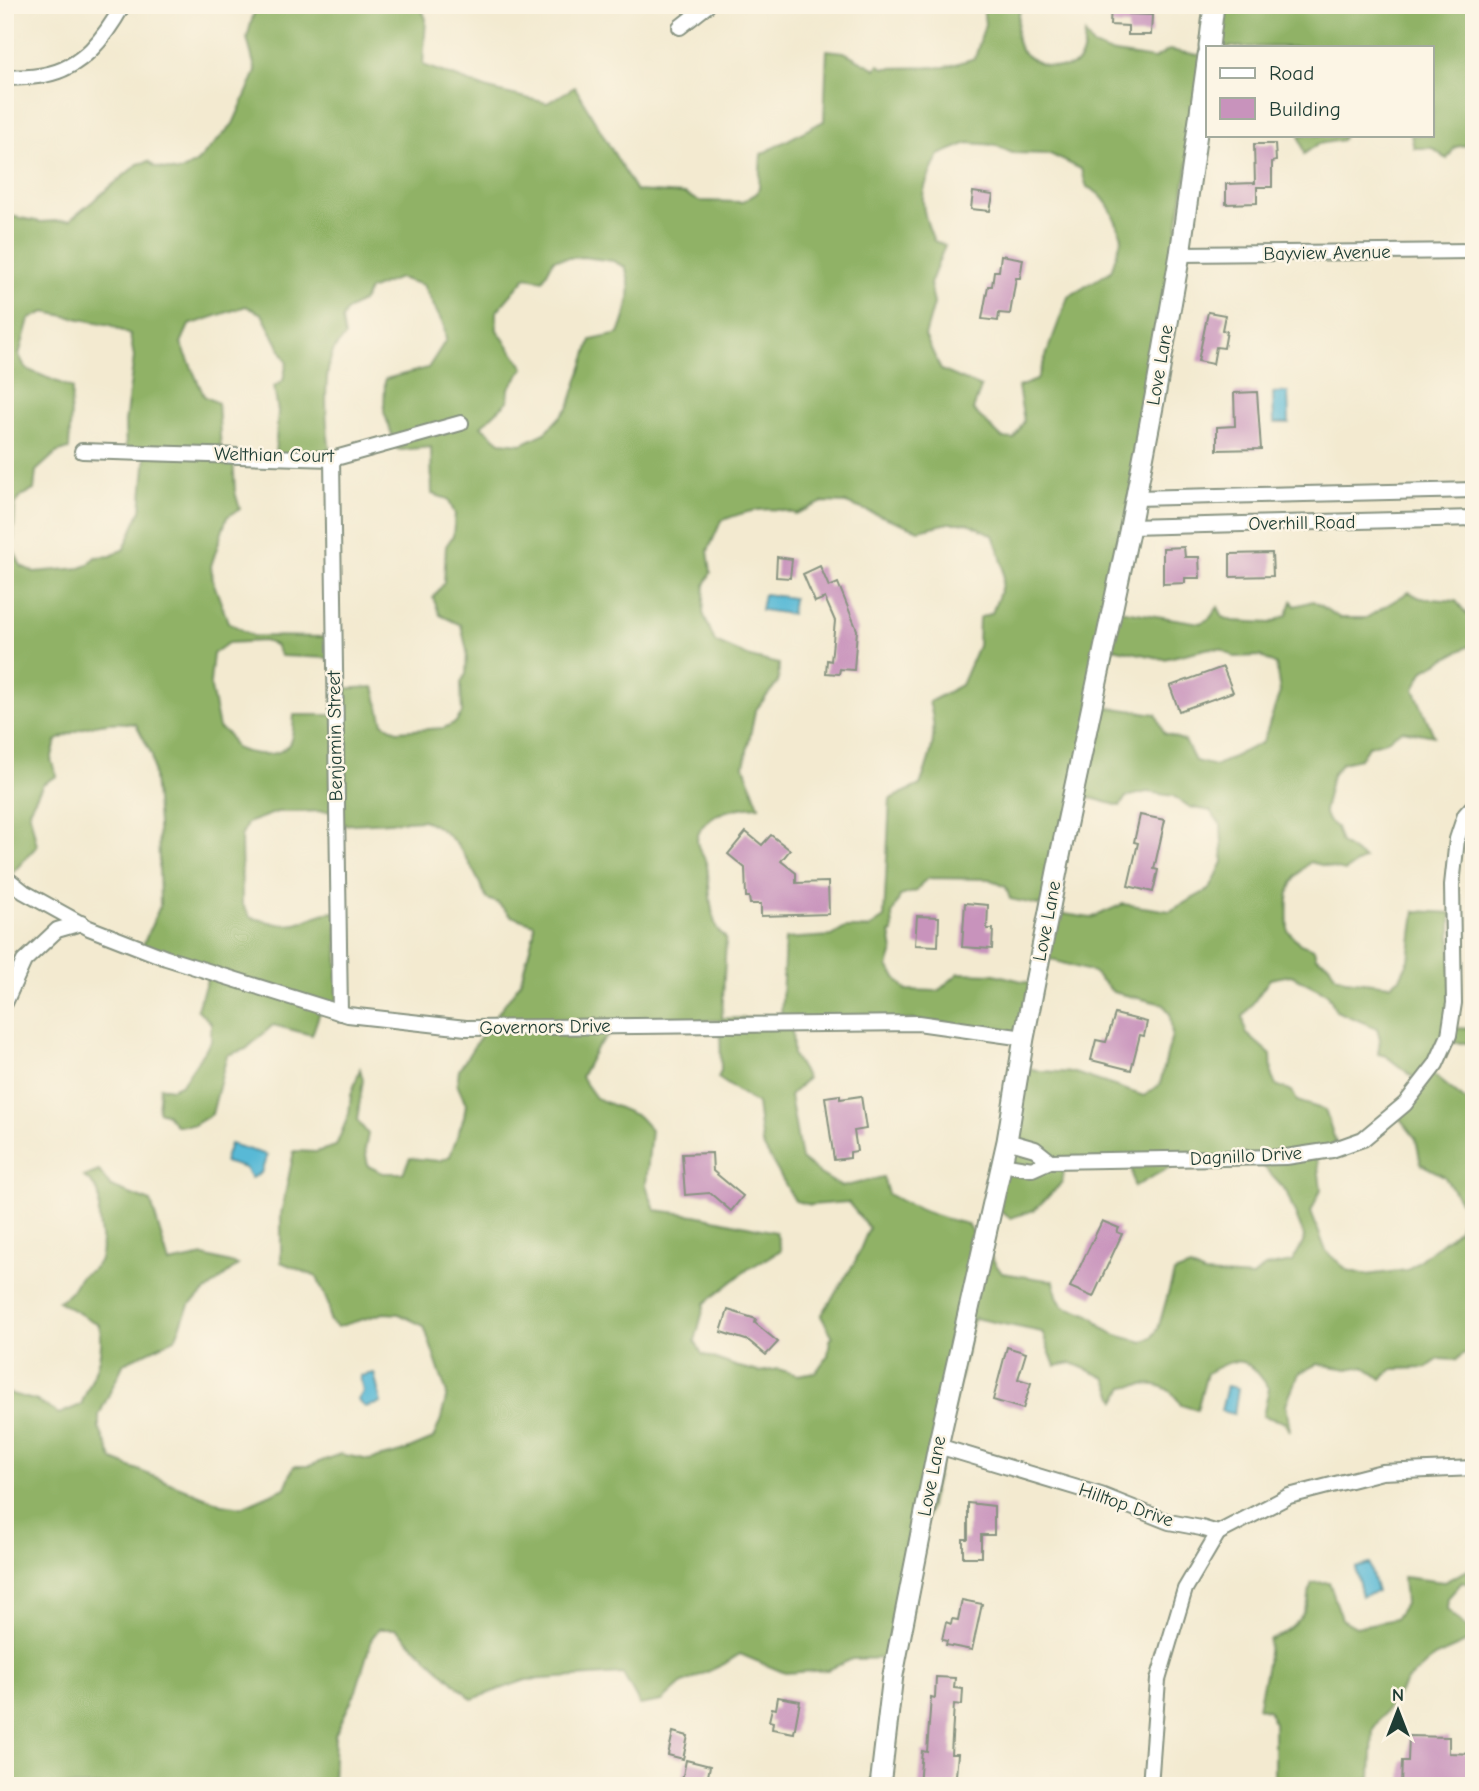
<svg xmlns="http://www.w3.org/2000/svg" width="1479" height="1791" font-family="'Comic Neue',sans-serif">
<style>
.forest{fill:#90b266;stroke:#58784d;stroke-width:2;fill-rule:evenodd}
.water{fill:#58b9d6;stroke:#3c7b85;stroke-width:2}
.building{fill:#c893bc}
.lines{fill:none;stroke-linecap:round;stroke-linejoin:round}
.street-casing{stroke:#899482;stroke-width:18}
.secondary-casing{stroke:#899482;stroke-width:23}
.street{stroke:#fff;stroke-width:14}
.secondary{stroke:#fff;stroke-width:19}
.labels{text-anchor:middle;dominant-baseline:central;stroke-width:5;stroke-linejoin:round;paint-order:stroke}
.street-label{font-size:19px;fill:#1f3d34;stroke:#fcf5e5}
</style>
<rect width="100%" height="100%" fill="#fcf5e5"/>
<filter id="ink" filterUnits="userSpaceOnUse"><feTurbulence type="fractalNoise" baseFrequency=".0143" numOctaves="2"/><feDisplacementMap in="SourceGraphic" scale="14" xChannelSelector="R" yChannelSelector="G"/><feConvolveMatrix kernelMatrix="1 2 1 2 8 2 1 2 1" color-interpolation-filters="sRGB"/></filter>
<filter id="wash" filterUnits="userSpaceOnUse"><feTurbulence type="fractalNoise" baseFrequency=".00686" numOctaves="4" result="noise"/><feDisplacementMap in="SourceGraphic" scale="28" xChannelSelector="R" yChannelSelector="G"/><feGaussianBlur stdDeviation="1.57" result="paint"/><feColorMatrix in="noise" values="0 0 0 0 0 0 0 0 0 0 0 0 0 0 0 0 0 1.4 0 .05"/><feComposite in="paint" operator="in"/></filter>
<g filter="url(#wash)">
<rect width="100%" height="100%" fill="#f3ead0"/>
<g class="forest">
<path d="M 256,5 L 420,5 L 426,19 L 423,65 L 488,89 L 547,103 L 575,87 L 636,191 L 685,194 L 699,201 L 742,202 L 757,193 L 759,187 L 761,154 L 824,121 L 827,50 L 844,52 L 876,69 L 879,65 L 884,68 L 946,67 L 975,58 L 985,24 L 983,5 L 1021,5 C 1019,16 1014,34 1018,44 C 1023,62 1066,76 1079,61 C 1085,54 1084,42 1085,34 L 1093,46 L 1109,52 L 1154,59 L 1169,50 L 1205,56 L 1214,5 L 1474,5 L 1474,144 L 1455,147 L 1447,159 L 1432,148 L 1414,148 L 1411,135 L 1432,135 L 1432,47 L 1208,47 L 1112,609 L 1200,623 L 1209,619 L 1218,607 L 1223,617 L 1232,621 L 1271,623 L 1287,615 L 1292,601 L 1295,606 L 1313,601 L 1340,618 L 1366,618 L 1409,592 L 1420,598 L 1456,601 L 1470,618 L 1474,618 L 1474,647 L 1469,646 L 1424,670 L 1414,689 L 1434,736 L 1402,730 L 1386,741 L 1368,746 L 1360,759 L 1342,763 L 1332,775 L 1324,811 L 1328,821 L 1336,827 L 1341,843 L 1364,859 L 1345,871 L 1310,862 C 1284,884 1287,899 1288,931 L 1300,944 L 1314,949 L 1316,957 L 1329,964 L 1335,975 L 1345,980 L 1390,985 L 1400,978 L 1409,960 L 1415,911 L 1451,913 L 1451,1028 L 1474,1029 L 1474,1043 L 1445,1043 L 1430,1072 L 1472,1106 L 1474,1348 L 1460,1356 L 1457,1360 L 1439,1359 L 1426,1368 L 1393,1369 L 1381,1379 L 1364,1366 L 1348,1369 L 1317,1364 L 1299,1373 L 1286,1404 L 1290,1431 L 1284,1422 L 1263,1416 L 1269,1388 C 1248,1358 1240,1354 1207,1373 L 1197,1410 L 1181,1405 C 1167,1380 1149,1383 1124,1387 L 1116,1401 L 1106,1378 L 1072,1363 L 1055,1366 L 1042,1332 L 974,1318 L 894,1658 L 852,1659 L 828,1670 L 785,1673 L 740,1654 L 724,1664 L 681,1684 L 662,1701 L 640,1705 L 623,1674 L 526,1680 L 472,1699 L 396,1629 L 379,1629 L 372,1638 L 356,1691 L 335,1735 L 333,1782 L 328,1786 L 5,1786 L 5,1392 L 37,1401 L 59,1414 L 81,1405 C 91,1379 107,1354 99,1325 L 58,1301 C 74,1292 71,1290 80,1277 C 84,1273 90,1272 94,1268 C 107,1255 100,1236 99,1220 C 98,1197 105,1193 84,1177 L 99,1171 L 111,1187 L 151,1202 L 169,1263 L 204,1256 L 238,1265 L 189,1305 L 175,1339 L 124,1363 L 99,1415 L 99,1428 L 113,1460 L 222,1504 L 242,1507 L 285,1488 L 294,1466 L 309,1466 L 340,1454 L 369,1460 L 402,1452 L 433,1439 L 441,1419 L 447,1394 L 424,1326 L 399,1314 L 384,1313 L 337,1327 L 329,1320 L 329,1306 L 317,1277 L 281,1262 L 281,1214 L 294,1151 L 316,1152 L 336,1146 L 349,1114 L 351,1095 L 360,1069 L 363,1080 L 357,1120 L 368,1134 L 365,1149 L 368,1166 L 383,1173 L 403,1173 L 410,1158 L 439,1161 L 450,1156 L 464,1117 L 466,1104 L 457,1084 L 459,1070 L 478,1040 L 520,983 L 534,933 L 534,924 L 511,916 L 498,903 L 487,899 C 473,868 457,832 423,820 L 338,825 L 334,811 L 277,812 L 247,823 L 241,837 L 242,903 L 250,917 C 266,921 284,928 300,923 C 315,918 320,912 337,912 L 338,1008 L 321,1009 L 312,1035 L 273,1025 L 246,1049 L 227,1055 L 212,1114 L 194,1125 L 176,1125 L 165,1113 L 158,1111 L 160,1087 L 172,1089 L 182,1084 L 211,1041 L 211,1023 L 197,1009 L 210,971 L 143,945 L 160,906 L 158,824 L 152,755 L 136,724 C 108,719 81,726 56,741 L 51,760 L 57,776 L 43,784 L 29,810 L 37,846 L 8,878 L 5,876 L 5,215 L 41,222 L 70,220 L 138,164 L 149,161 L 155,167 L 179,172 L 196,163 L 233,124 L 256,72 L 247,38 ZM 968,143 L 995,145 L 1012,153 L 1050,154 L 1081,169 L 1087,187 C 1108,195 1114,217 1122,237 L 1111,271 L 1068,297 L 1037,380 L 1018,387 L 1024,421 L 1014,439 L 1002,438 L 973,410 L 981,387 L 941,370 L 925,336 L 934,304 L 930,284 L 945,245 L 934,241 C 918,201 919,194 939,155 ZM 583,257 L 613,261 L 625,267 C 634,290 628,311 619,334 L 591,340 L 569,407 L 545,433 L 522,444 L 500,442 L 481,426 L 508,401 L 509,388 L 524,368 L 497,330 L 496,312 L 526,277 L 543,280 L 554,259 ZM 399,278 L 423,285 L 444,326 L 446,340 L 428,368 L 385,379 L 384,412 L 397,449 L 401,450 L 431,447 L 432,494 L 448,499 L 455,514 L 453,536 L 446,546 L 444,583 L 433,598 L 440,615 L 461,625 L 467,651 L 466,674 L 461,683 L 462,713 L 456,722 L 444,728 L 397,731 L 383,723 L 374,687 L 336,689 L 333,715 L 294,715 C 293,724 294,736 289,744 C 278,760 249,754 235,748 L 228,734 L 219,728 L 210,683 L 213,654 L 228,643 L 264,641 L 275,645 L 281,656 L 329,658 L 328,637 L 253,636 L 228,622 L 213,581 L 211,566 L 227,517 L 240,509 L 235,492 L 233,454 L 221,451 L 218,403 L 204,396 L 181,343 L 189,325 L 246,306 L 262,314 L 287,362 L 283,381 L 274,387 L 278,412 L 275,455 L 331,456 C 326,431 322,373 334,350 C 336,345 341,341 345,337 L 342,320 L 346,311 L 363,301 L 369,290 ZM 45,312 L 111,325 L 130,335 L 134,357 L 125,422 L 126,451 L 146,454 L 141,510 L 124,549 L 111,556 L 95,557 L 88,565 L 80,568 L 34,572 L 21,566 L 13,549 L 15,505 L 21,496 L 34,490 L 36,471 L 56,453 L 69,449 L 72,388 L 26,369 L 19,355 L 29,319 ZM 823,502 L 846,503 L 919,530 L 949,523 L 968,523 L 993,535 C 1007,572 1007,576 992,613 L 979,618 L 978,646 L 961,685 L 929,702 C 939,733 931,756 920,785 L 890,799 L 884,918 L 869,928 L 845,928 L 832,936 L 785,939 L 781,1019 L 722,1018 L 726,938 C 721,934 718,932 716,926 C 709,908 710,885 707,866 C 705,855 694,847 698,835 C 706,811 738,807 759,806 L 744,766 L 755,711 L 778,682 L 779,664 L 750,657 L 715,642 L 703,613 L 705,585 L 711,572 L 708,551 L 721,521 C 745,511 770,504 796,514 ZM 1113,648 L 1164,659 L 1210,648 L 1221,649 L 1234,657 L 1260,656 L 1276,665 L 1280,692 L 1263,742 L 1215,766 L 1195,761 L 1185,741 L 1164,733 L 1156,714 L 1093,705 ZM 1147,792 L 1173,796 L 1190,807 L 1210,811 L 1221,825 L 1223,862 L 1210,889 L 1170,911 L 1123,904 L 1091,918 L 1050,912 L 1042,957 L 1093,972 L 1113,992 L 1163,1004 L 1170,1014 L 1172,1035 L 1160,1084 L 1144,1096 L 1075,1073 L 1040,1071 L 1017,1065 L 987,1203 L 1010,1218 L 1034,1210 L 1062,1183 L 1064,1160 L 1131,1161 L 1134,1187 L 1188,1157 L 1254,1156 L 1286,1191 L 1304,1236 L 1303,1243 L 1292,1262 L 1265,1267 L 1253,1277 L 1204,1274 L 1190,1267 L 1174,1273 L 1158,1329 L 1153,1336 L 1143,1342 C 1130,1338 1111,1336 1101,1326 C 1099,1324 1097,1320 1094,1318 C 1071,1302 1059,1319 1054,1281 L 1002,1273 L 967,1224 C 940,1218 912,1208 888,1194 L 883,1177 L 842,1187 L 820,1174 L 801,1159 L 790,1096 L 807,1078 L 793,1055 L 792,1025 L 915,1020 L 1022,1032 L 1030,983 L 994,974 L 959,973 L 938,991 L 906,990 L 888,967 L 893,951 L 890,933 L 893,932 L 892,915 L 900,896 L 917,891 L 922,883 L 929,878 L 989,879 L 1006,887 L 1010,899 L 1048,907 L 1072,797 L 1091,798 L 1120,806 L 1126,797 ZM 1291,975 L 1328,994 L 1336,1011 L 1377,1028 L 1380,1039 L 1378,1054 L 1386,1056 L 1418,1081 L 1397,1115 L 1416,1139 L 1421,1164 L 1444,1176 L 1465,1209 L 1459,1229 L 1407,1270 L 1366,1275 L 1347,1270 L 1326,1251 L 1311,1212 L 1321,1189 L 1316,1151 L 1336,1143 L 1325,1110 L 1297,1101 L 1292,1091 L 1276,1085 L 1272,1077 L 1271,1055 L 1246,1033 L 1243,1017 L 1270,979 ZM 720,1020 L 721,1071 L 718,1078 L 757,1104 L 762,1144 L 795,1201 L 811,1205 L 848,1202 L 869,1228 L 855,1262 L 821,1316 L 833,1337 L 830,1340 L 828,1355 L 816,1372 L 797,1375 L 778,1369 L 759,1372 L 735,1366 L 702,1354 L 695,1341 L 705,1303 L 748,1269 L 781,1250 L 776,1232 L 695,1215 L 655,1210 L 646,1185 L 651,1130 L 638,1116 L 596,1098 L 581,1077 L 596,1048 L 622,1022 Z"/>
<path d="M 1299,135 L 1344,135 L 1342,140 L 1318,144 L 1304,154 Z"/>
<path d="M 1474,1567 L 1474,1585 L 1462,1582 L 1448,1598 L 1447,1609 L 1469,1630 L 1474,1629 L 1474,1639 L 1434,1657 L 1406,1682 L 1373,1729 L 1371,1778 L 1359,1782 L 1356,1786 L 1274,1786 L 1274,1723 L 1269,1711 L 1258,1707 L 1267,1664 L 1269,1640 C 1282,1636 1302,1620 1307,1606 C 1310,1599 1308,1591 1312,1583 L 1329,1582 L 1342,1619 L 1356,1627 L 1395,1619 L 1405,1604 L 1403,1577 L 1444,1582 Z"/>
</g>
<g class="water">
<path d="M 1288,392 L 1289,423 L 1274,423 L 1273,393 Z"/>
<path d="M 764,594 L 793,598 L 791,614 L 761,610 Z"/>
<path d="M 230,1144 L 267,1155 L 261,1173 L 251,1178 L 245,1168 L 224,1162 Z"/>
<path d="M 374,1373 L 381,1403 L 365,1407 L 358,1400 L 363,1392 L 360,1376 Z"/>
<path d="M 1227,1386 L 1238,1388 L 1234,1414 L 1221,1411 Z"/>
<path d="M 1369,1564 L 1377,1592 L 1362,1596 L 1355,1568 Z"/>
</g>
<g id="blocks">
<g class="building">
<path d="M 1111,5 L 1130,5 L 1129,14 L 1152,15 L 1151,35 L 1128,35 L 1128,26 L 1110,25 Z"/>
<path d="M 1254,144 L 1275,144 L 1276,161 L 1272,162 L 1272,187 L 1257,187 L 1257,203 L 1226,204 L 1226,184 L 1255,183 Z"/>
<path d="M 973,192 L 993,195 L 990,211 L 971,209 Z"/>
<path d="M 1001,255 L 1023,259 L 1020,278 L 1016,278 L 1010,314 L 999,313 L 998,321 L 982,319 L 988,286 L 992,286 L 994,271 L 999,271 Z"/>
<path d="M 1208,312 L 1225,315 L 1222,330 L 1227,331 L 1224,348 L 1216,347 L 1213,364 L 1198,361 Z"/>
<path d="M 1257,392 L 1261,449 L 1217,450 L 1217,427 L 1235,426 L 1234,393 Z"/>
<path d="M 1184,547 L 1185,557 L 1199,557 L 1200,578 L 1185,578 L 1185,583 L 1163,584 L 1163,548 Z"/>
<path d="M 1272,553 L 1273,576 L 1230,577 L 1230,554 Z"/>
<path d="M 777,557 L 792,559 L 790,578 L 776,577 Z"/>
<path d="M 820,566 L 829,587 L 838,583 L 857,630 L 854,670 L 840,669 L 839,674 L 826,673 L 827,660 L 831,661 L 835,621 L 825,598 L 815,602 L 803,574 Z"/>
<path d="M 1223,667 L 1233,692 L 1179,711 L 1170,686 Z"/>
<path d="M 1140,815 L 1165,820 L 1154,869 L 1158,870 L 1153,892 L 1128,886 L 1138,843 L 1134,842 Z"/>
<path d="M 746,832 L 762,845 L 771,835 L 790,850 L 781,861 L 796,873 L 796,883 L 828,882 L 829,914 L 761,916 L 761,904 L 750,904 L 749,897 L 746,897 L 745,868 L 728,854 Z"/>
<path d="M 965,903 L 988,905 L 987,929 L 993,929 L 992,949 L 962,947 Z"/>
<path d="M 917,916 L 939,917 L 938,946 L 915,945 Z"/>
<path d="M 1115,1014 L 1147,1022 L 1144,1036 L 1140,1035 L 1131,1070 L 1091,1060 L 1096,1040 L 1106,1042 Z"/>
<path d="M 840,1095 L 840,1099 L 861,1096 L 866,1129 L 854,1131 L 857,1151 L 850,1152 L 850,1158 L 834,1160 L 825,1097 Z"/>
<path d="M 712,1153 L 713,1171 L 743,1196 L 731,1211 L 710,1193 L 685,1195 L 682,1154 Z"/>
<path d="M 1102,1221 L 1119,1228 L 1117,1232 L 1122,1234 L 1093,1297 L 1070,1287 Z"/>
<path d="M 728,1310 L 756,1319 L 755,1323 L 778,1342 L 766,1355 L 749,1341 L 721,1332 Z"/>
<path d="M 1007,1347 L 1026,1353 L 1018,1379 L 1031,1383 L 1023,1409 L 993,1400 Z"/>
<path d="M 968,1503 L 994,1506 L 994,1535 L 981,1535 L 981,1557 L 963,1557 L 963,1539 L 968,1539 Z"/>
<path d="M 962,1600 L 982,1604 L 972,1650 L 946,1645 L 947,1641 L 942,1640 L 946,1622 L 951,1624 L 952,1619 L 958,1620 Z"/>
<path d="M 936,1677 L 955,1678 L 954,1688 L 963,1689 L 962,1705 L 954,1704 L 951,1754 L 958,1754 L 955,1786 L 919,1784 L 922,1751 L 927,1752 L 931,1697 L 935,1698 Z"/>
<path d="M 778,1697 L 800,1701 L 794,1733 L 772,1729 L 773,1722 L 769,1721 L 772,1708 L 776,1709 Z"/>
<path d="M 673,1732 L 688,1736 L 683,1759 L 668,1755 Z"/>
<path d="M 1409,1736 L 1449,1737 L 1449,1753 L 1474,1754 L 1474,1786 L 1401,1785 L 1402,1761 L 1408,1761 Z"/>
<path d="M 686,1760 L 710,1766 L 706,1786 L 681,1786 Z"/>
</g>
</g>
</g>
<g filter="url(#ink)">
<use href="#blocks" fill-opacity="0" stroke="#899482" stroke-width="2"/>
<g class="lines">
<defs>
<g id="street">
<path d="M 680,27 L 708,5"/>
<path d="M 5,78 C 18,77 31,78 44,75 C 83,68 105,37 123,5"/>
<path d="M 1180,254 L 1474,251"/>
<path d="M 82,451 L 332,459 L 461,423"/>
<path d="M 332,459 L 340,1013"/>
<path d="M 1135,498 L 1474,490"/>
<path d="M 1130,527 L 1474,518"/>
<path d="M 5,877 L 24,892 L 89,928 L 166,958 L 348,1015 L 466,1028 L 918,1023 L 1024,1038"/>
<path d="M 5,1003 L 24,961 L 57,930 L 81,923"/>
<path d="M 1007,1141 L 1035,1149 L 1050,1161"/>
<path d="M 1002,1164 L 1032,1169 L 1050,1161 L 1286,1157 L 1332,1150 L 1363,1139 L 1405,1104 L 1436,1064 L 1449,1035 L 1454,1003 L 1452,885 L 1457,839 L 1465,815 L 1474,805"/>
<path d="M 938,1446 L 1101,1495 L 1169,1522 L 1201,1528 L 1218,1533 L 1289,1496 L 1382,1472 L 1474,1468"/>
<path d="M 1150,1786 L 1158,1680 L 1185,1589 L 1218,1533"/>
</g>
<g id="secondary">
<path d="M 1209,47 L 1214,5"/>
<path d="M 880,1786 L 893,1675 L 938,1446 L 1007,1141 L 1024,1038 L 1061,851 L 1130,527 L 1156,391 L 1180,254 L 1208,55"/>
</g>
</defs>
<use href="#street" class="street-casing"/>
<use href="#secondary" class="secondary-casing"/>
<use href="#street" class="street"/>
<use href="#secondary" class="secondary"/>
</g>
</g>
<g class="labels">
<g class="street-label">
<text transform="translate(1327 253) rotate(-1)">Bayview Avenue</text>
<text transform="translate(1160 365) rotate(-80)">Love Lane</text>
<text transform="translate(274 455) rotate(1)">Welthian Court</text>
<text transform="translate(1302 523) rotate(-1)">Overhill Road</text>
<text transform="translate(335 736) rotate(-91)">Benjamin Street</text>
<text transform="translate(1047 921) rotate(-79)">Love Lane</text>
<text transform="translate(545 1027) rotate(-1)">Governors Drive</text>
<text transform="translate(1246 1156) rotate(-3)">Dagnillo Drive</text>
<text transform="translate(932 1476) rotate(-79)">Love Lane</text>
<text transform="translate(1126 1505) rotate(19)">Hilltop Drive</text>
</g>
</g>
<rect width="1479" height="1791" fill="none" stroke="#fcf5e5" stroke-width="28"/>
<rect x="1206" y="46" width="228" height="91" fill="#fcf5e5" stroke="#a4ab9e" stroke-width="2"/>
<rect x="1220" y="68" width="35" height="10" fill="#ffffff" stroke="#a4ab9e" stroke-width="2"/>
<text x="1269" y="80" font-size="21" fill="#1f3d34">Road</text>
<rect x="1220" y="98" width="35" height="21" fill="#c893bc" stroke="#a4ab9e" stroke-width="2"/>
<text x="1269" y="116" font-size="21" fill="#1f3d34">Building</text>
<g transform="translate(1398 1711)" stroke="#fcf5e5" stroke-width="5" paint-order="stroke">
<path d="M0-5L12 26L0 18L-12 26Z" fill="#1f3d34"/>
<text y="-10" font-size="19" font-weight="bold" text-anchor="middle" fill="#1f3d34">N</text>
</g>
</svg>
